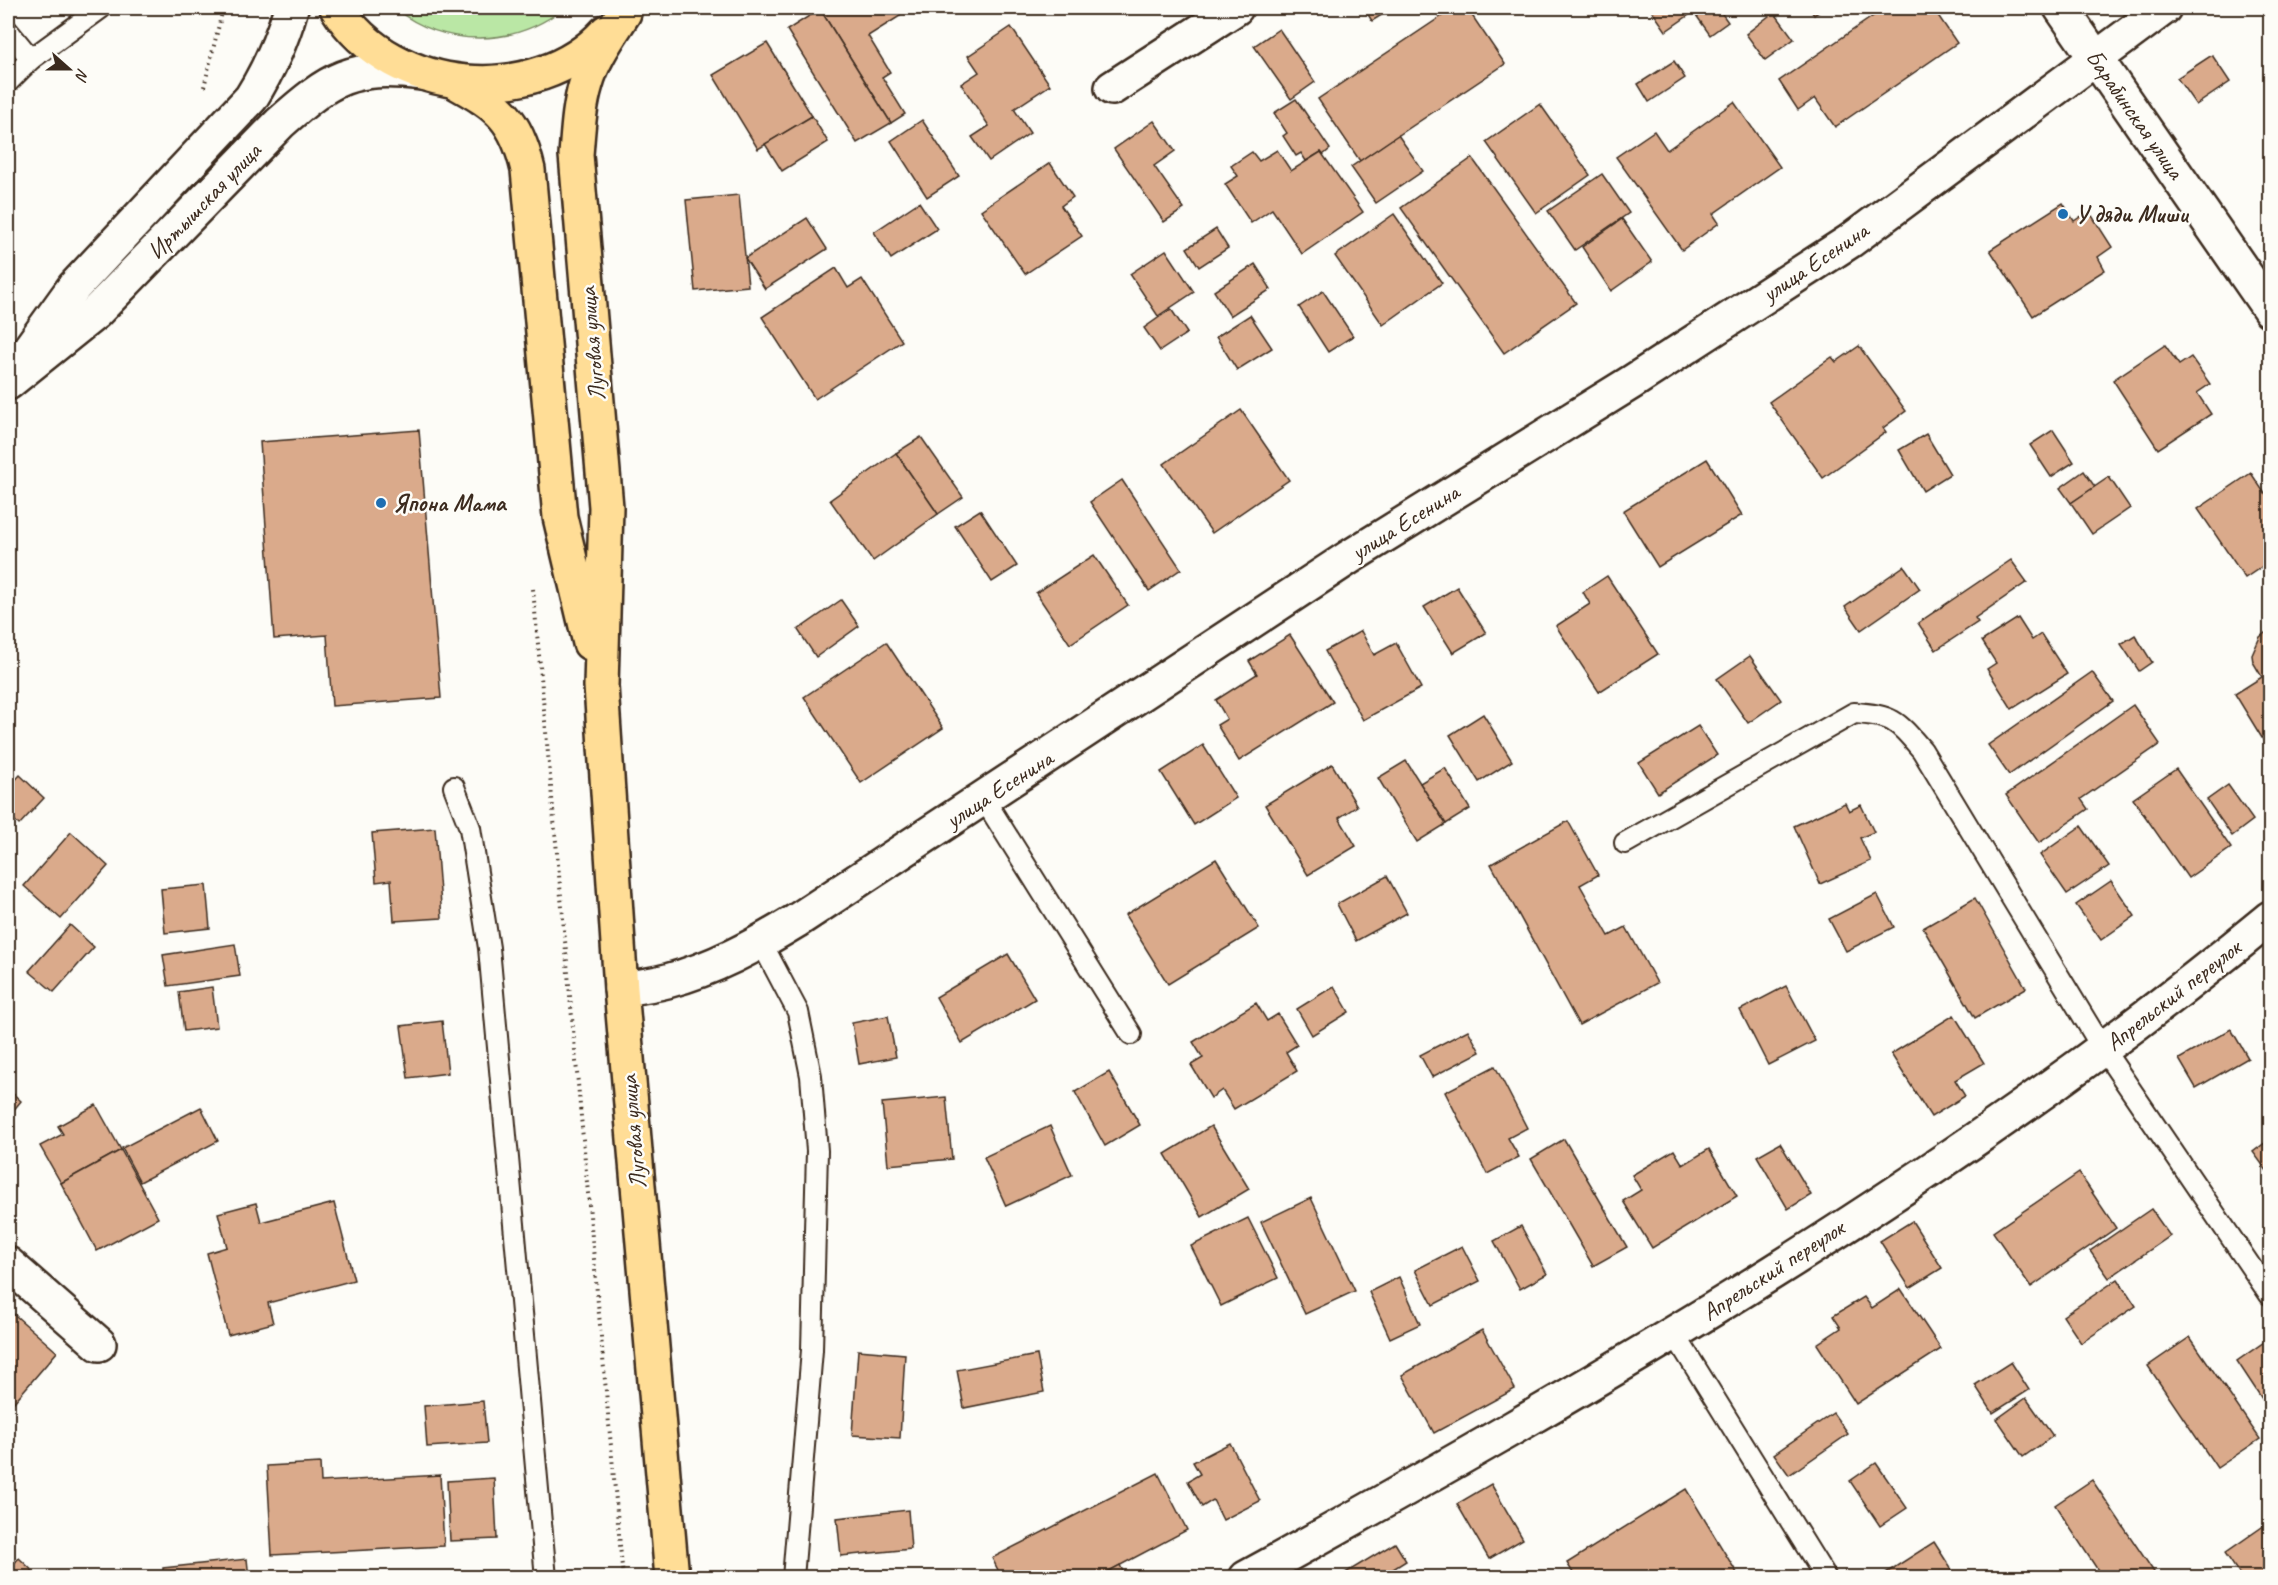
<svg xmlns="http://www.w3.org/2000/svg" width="2278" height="1585" font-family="Caveat,sans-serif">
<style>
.green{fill:#bae7a5;stroke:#7a8862;stroke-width:1.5}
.building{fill:#daaa8b;stroke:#3b2a1e;stroke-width:1.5}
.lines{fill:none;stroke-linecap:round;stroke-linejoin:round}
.lane-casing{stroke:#3b2a1e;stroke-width:24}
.street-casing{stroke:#3b2a1e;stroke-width:38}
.primary-casing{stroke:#3b2a1e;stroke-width:38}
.path{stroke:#3b2a1e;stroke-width:4;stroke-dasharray:1.5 4.5;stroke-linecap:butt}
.lane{stroke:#fdfcf7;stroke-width:20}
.street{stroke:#fdfcf7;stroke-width:33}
.primary{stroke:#ffdd96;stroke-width:33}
.poi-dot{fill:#1f6fb2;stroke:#fdfcf7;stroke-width:2}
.labels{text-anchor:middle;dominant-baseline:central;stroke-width:5;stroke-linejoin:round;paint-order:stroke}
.street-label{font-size:24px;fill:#3b2a1e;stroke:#fdfcf7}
.poi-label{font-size:24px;font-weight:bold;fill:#3b2a1e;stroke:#fdfcf7;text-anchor:start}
</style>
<rect width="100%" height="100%" fill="#fdfcf7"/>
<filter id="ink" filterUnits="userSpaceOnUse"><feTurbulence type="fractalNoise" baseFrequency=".0167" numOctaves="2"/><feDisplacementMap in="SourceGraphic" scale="12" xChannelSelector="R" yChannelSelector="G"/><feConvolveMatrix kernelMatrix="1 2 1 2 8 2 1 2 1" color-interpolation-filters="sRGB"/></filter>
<g filter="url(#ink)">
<path class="green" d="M 394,8 L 564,8 C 513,48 445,48 394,8 Z"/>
<g class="building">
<path d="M 823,8 L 895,8 L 900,16 L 868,36 L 890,72 L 882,77 L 905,114 L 891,123 L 820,9 Z"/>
<path d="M 1364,8 L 1393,8 L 1372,21 Z"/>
<path d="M 1454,8 L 1467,8 L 1505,64 L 1360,161 L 1318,99 Z"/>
<path d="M 1650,8 L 1684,8 L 1689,15 L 1666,31 Z"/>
<path d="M 1691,8 L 1718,8 L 1728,22 L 1710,35 Z"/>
<path d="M 1809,8 L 1825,8 L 1814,15 Z"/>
<path d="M 1885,8 L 1933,8 L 1957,43 L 1835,127 L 1815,98 L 1798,110 L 1779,81 Z"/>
<path d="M 820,9 L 891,123 L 857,143 L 787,30 Z"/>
<path d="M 1774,12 L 1794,39 L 1765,60 L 1746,34 Z"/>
<path d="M 1011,27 L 1050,85 L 1014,109 L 1030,133 L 989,161 L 972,137 L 989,126 L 961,84 L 979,72 L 968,56 Z"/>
<path d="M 1279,29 L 1315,82 L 1291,99 L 1254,46 Z"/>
<path d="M 767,43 L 812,116 L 758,149 L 713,75 Z"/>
<path d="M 2212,55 L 2230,82 L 2196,105 L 2177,78 Z"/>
<path d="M 1674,61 L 1685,78 L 1649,102 L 1638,84 Z"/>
<path d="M 1296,99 L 1330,149 L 1323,155 L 1321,152 L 1306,161 L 1301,153 L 1296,156 L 1283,136 L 1287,133 L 1274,113 Z"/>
<path d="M 1734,102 L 1780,167 L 1713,214 L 1719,223 L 1682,250 L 1616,157 L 1654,131 L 1667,150 Z"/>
<path d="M 1540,104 L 1590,175 L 1536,213 L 1486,142 Z"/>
<path d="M 812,116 L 828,142 L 782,171 L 765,144 Z"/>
<path d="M 922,120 L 959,176 L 927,197 L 891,141 Z"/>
<path d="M 1154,121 L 1175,151 L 1154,166 L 1184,209 L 1164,222 L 1114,149 Z"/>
<path d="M 1398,135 L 1423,171 L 1376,203 L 1351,167 Z"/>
<path d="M 1277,150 L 1291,171 L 1321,152 L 1363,212 L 1302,254 L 1272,209 L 1251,223 L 1225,184 L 1238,176 L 1231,166 L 1252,152 L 1259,161 Z"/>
<path d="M 1472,158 L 1576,303 L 1504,353 L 1401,208 Z"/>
<path d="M 1050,163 L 1073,197 L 1061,206 L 1082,236 L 1025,274 L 981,210 Z"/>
<path d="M 1602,174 L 1629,213 L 1575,250 L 1548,211 Z"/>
<path d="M 739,195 L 748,286 L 695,291 L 686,200 Z"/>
<path d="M 919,202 L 937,229 L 891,259 L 874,232 Z"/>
<path d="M 2063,203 L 2074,221 L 2089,211 L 2112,247 L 2098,257 L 2105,270 L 2033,316 L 1990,250 Z"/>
<path d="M 1394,214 L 1442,283 L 1383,325 L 1335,256 Z"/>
<path d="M 807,218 L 827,249 L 765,289 L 745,258 Z"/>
<path d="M 1622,219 L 1652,262 L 1611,291 L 1582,247 Z"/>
<path d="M 1216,229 L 1228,248 L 1199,267 L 1187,248 Z"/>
<path d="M 1166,250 L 1194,292 L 1158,316 L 1130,274 Z"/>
<path d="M 1255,264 L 1271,289 L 1230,316 L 1214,291 Z"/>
<path d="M 836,268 L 848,288 L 862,279 L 902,341 L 815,399 L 762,317 Z"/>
<path d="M 1323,291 L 1353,336 L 1328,352 L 1299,307 Z"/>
<path d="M 1171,309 L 1187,333 L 1160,351 L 1144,328 Z"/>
<path d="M 1250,315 L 1272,348 L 1237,370 L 1216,337 Z"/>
<path d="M 2165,345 L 2179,365 L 2191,357 L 2210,384 L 2197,393 L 2211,414 L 2158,449 L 2113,380 Z"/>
<path d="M 1859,346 L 1906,411 L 1883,428 L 1886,432 L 1823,478 L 1769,402 L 1832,357 L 1836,362 Z"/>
<path d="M 1241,410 L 1289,480 L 1212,533 L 1164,464 Z"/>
<path d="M 419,430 L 441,698 L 332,706 L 327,635 L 274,639 L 260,442 Z"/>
<path d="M 2053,430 L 2074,462 L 2051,477 L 2030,445 Z"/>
<path d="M 1926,434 L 1950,474 L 1923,491 L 1899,450 Z"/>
<path d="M 921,437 L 963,497 L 938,514 L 896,453 Z"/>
<path d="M 896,453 L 938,514 L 873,561 L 830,500 Z"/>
<path d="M 1707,459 L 1742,515 L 1658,567 L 1623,511 Z"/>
<path d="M 2084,471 L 2095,487 L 2071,503 L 2060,488 Z"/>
<path d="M 2251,473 L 2265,494 L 2270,491 L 2270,561 L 2245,578 L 2198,509 Z"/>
<path d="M 2109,477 L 2130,508 L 2092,534 L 2071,503 Z"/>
<path d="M 1122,480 L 1181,569 L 1149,591 L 1090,502 Z"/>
<path d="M 980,510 L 1017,566 L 992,582 L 955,526 Z"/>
<path d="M 1094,555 L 1128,605 L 1070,644 L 1036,593 Z"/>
<path d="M 2011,560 L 2027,582 L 1975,618 L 1978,622 L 1936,650 L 1918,623 Z"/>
<path d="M 1904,566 L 1920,589 L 1861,630 L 1845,607 Z"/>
<path d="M 1607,576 L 1658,654 L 1599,692 L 1556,626 L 1590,604 L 1583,592 Z"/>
<path d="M 1457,587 L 1486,633 L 1453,653 L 1424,607 Z"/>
<path d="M 841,600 L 859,626 L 816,657 L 798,630 Z"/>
<path d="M 2018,618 L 2032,640 L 2041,634 L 2067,674 L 2012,709 L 1987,669 L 1996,663 L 1982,641 Z"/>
<path d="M 2270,629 L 2270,751 L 2235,694 L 2262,677 L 2253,662 L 2252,655 L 2260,637 Z"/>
<path d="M 1361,631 L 1374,655 L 1396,643 L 1421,688 L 1363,720 L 1325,651 Z"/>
<path d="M 1290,635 L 1333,702 L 1239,761 L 1217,725 L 1227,719 L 1216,700 L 1257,674 L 1249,661 Z"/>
<path d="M 2135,635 L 2152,662 L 2139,671 L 2121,644 Z"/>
<path d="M 886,642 L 943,728 L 861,783 L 804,697 Z"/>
<path d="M 1750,656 L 1781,700 L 1748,723 L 1717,679 Z"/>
<path d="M 2092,672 L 2113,701 L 2009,775 L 1988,745 Z"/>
<path d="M 2133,705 L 2160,744 L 2081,799 L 2088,809 L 2039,843 L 2006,795 Z"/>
<path d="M 1483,714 L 1512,761 L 1479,782 L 1450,735 Z"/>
<path d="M 1698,726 L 1717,755 L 1658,793 L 1639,763 Z"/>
<path d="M 1203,745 L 1236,798 L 1194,825 L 1161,772 Z"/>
<path d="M 1406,761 L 1446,824 L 1417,842 L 1378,778 Z"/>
<path d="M 1332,764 L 1357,806 L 1339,818 L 1356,846 L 1308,875 L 1265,805 Z"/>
<path d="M 1445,768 L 1470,809 L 1446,824 L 1420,783 Z"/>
<path d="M 2176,769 L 2231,848 L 2188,878 L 2133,799 Z"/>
<path d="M 20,775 L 44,798 L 19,825 L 8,814 L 8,788 Z"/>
<path d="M 2228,785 L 2253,820 L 2232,836 L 2207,800 Z"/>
<path d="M 1845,803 L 1849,811 L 1861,805 L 1874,832 L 1860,838 L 1871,861 L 1820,884 L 1794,826 Z"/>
<path d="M 1568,821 L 1598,875 L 1580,885 L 1609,936 L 1626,927 L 1657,983 L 1579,1025 L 1491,864 Z"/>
<path d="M 2081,826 L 2109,866 L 2067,894 L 2040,855 Z"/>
<path d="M 435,828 L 442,918 L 394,921 L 391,880 L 376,882 L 372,833 Z"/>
<path d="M 71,832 L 108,866 L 61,919 L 24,886 Z"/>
<path d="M 1216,859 L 1259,928 L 1168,984 L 1125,915 Z"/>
<path d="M 1387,876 L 1407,913 L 1356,941 L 1337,904 Z"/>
<path d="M 2111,881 L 2135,916 L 2101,940 L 2076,905 Z"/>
<path d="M 206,885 L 210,928 L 165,933 L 161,889 Z"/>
<path d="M 1877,894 L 1894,927 L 1846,951 L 1829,919 Z"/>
<path d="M 1975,898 L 2026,988 L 1975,1018 L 1923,928 Z"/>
<path d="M 70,925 L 94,947 L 54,992 L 29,971 Z"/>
<path d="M 235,944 L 240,976 L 168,986 L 163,955 Z"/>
<path d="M 1008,954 L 1035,999 L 962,1043 L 936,997 Z"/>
<path d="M 1334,986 L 1349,1012 L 1312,1035 L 1297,1009 Z"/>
<path d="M 1786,986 L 1815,1041 L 1768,1065 L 1740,1010 Z"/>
<path d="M 212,987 L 217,1027 L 184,1031 L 179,992 Z"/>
<path d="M 1256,1003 L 1267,1021 L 1278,1014 L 1297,1045 L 1286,1052 L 1297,1071 L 1234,1109 L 1222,1090 L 1211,1098 L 1191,1065 L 1203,1058 L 1193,1042 Z"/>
<path d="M 1954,1015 L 1984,1063 L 1955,1080 L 1965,1096 L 1931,1117 L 1891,1054 Z"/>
<path d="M 888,1016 L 896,1057 L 859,1064 L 852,1023 Z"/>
<path d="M 442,1021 L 448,1073 L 408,1078 L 401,1026 Z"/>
<path d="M 2231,1029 L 2248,1058 L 2196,1088 L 2179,1059 Z"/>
<path d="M 1468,1030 L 1480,1052 L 1432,1077 L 1420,1055 Z"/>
<path d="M 1495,1066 L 1527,1128 L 1508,1138 L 1519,1157 L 1487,1174 L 1445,1092 Z"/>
<path d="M 1109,1072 L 1140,1125 L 1105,1146 L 1075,1092 Z"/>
<path d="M 8,1089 L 21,1101 L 8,1117 Z"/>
<path d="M 946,1097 L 952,1159 L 888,1165 L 882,1103 Z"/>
<path d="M 96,1105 L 121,1150 L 61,1183 L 40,1146 L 63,1134 L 58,1126 Z"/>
<path d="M 201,1107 L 218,1141 L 140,1182 L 122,1148 Z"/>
<path d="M 1050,1126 L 1072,1175 L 1006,1206 L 984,1157 Z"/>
<path d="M 1211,1126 L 1249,1189 L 1202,1217 L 1165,1154 Z"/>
<path d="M 1564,1139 L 1627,1247 L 1593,1266 L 1531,1159 Z"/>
<path d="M 2270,1139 L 2270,1175 L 2253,1152 Z"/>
<path d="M 1780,1143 L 1811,1195 L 1788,1209 L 1757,1156 Z"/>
<path d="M 1709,1149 L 1737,1196 L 1652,1248 L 1623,1201 L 1641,1190 L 1632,1175 L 1674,1150 L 1683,1165 Z"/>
<path d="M 121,1150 L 158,1218 L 97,1251 L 61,1183 Z"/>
<path d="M 2079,1173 L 2116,1228 L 2031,1287 L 1993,1232 Z"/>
<path d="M 1311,1198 L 1355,1291 L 1305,1314 L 1261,1222 Z"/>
<path d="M 256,1203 L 261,1222 L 334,1203 L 354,1280 L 268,1303 L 273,1323 L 228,1335 L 207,1253 L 227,1247 L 218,1213 Z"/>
<path d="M 2151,1209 L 2170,1236 L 2109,1278 L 2090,1251 Z"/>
<path d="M 1248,1218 L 1278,1278 L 1221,1306 L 1191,1246 Z"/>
<path d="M 1912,1221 L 1942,1268 L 1910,1288 L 1880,1241 Z"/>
<path d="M 1521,1226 L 1547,1274 L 1520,1289 L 1494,1241 Z"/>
<path d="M 1462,1246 L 1480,1281 L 1433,1305 L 1415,1270 Z"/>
<path d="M 1399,1277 L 1420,1324 L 1390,1338 L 1369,1292 Z"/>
<path d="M 2118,1279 L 2136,1306 L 2081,1343 L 2063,1316 Z"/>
<path d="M 1901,1289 L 1941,1349 L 1856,1404 L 1817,1344 L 1841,1328 L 1833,1316 L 1864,1297 L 1872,1308 Z"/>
<path d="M 8,1309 L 57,1352 L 8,1409 Z"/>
<path d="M 1482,1330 L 1515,1389 L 1434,1433 L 1402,1375 Z"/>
<path d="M 2190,1337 L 2260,1439 L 2217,1468 L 2148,1366 Z"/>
<path d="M 2270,1338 L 2270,1411 L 2237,1361 Z"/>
<path d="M 858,1350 L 905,1354 L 900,1438 L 852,1435 Z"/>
<path d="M 1037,1355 L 1044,1392 L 964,1408 L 957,1370 Z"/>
<path d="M 2011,1362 L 2029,1390 L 1993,1413 L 1975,1385 Z"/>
<path d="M 2026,1398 L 2053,1436 L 2023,1457 L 1997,1419 Z"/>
<path d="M 483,1401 L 487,1443 L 427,1447 L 424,1406 Z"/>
<path d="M 1833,1413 L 1848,1434 L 1789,1475 L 1774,1454 Z"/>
<path d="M 1230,1443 L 1260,1501 L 1223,1520 L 1213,1500 L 1202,1507 L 1188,1481 L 1200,1474 L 1193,1462 Z"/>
<path d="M 320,1463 L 321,1482 L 440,1475 L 444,1546 L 272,1555 L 267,1466 Z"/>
<path d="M 1876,1463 L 1907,1508 L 1880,1526 L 1850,1481 Z"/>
<path d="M 1158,1473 L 1187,1530 L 1096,1578 L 1002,1578 L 992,1558 Z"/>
<path d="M 494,1478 L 497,1539 L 450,1541 L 447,1481 Z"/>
<path d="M 2092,1480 L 2158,1578 L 2103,1578 L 2055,1505 Z"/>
<path d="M 1491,1484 L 1523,1539 L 1489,1559 L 1457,1504 Z"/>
<path d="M 1686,1489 L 1740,1578 L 1576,1578 L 1567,1563 Z"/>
<path d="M 908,1510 L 911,1549 L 841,1556 L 837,1518 Z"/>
<path d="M 2265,1525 L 2270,1533 L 2270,1578 L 2242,1578 L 2225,1553 Z"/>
<path d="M 1934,1542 L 1957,1578 L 1878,1578 Z"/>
<path d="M 1395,1543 L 1406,1561 L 1379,1578 L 1337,1578 Z"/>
<path d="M 19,1558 L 40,1578 L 10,1578 L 8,1575 L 8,1570 Z"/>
<path d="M 247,1559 L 249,1578 L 163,1578 L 163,1568 Z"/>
<path d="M 1120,1565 L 1126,1578 L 1096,1578 Z"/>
</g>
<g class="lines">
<defs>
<g id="lane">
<path d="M 8,31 L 31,59"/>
<path d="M 8,82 L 31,59 L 101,8"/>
<path d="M 454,787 L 470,828 L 489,948 L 546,1578"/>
<path d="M 984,799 L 1131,1034"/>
<path d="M 1625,843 L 1854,713 C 1893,715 1897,721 1922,750 L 2103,1049 L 2270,1295"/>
<path d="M 761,942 L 798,1012 L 811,1076 L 817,1151 L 812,1350 L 793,1578"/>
<path d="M 1674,1333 L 1826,1578"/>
</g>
<g id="street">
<path d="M 2061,8 L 2270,310"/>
<path d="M 1112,88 L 1236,8"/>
<path d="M 25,355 L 74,287 L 251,98 C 269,69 282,40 291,8"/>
<path d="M 8,383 L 95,313 L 280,123 C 330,78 352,64 421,73"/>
<path d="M 621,989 C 636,987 652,985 667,981 C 713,969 755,946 796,921 L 1348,558 L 1632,382 L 1850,241 L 2164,8"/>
<path d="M 8,1264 L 99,1344"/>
<path d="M 1246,1578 C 1601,1382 1957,1177 2270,918"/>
</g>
<g id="primary">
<path d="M 337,8 C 392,96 536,109 606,32"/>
<path d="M 624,13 C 610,35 593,58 586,84 C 579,107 578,131 576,155 L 606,507 L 601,686 L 621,989 L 672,1578"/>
<path d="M 454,81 C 499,106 516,118 528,170 L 560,517 L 590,643"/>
</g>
</defs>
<use href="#lane" class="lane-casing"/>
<use href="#street" class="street-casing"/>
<use href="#primary" class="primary-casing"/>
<g class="path">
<path d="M 204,87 L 223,8"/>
<path d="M 533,589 L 623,1578"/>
</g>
<use href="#lane" class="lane"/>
<use href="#street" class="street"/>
<use href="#primary" class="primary"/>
</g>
</g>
<g class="poi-dot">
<circle cx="2063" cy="214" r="6"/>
<circle cx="381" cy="503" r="6"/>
</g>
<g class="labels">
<g class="street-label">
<text transform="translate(2135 114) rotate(55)">Барабинская улица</text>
<text transform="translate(204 201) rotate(-46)">Иртышская улица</text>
<text transform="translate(1815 262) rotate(-34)">улица Есенина</text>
<text transform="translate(592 344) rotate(-95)">Луговая улица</text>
<text transform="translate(1405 522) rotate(-32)">улица Есенина</text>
<text transform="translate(999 789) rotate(-33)">улица Есенина</text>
<text transform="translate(2173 995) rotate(-38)">Апрельский переулок</text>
<text transform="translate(633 1132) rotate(-95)">Луговая улица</text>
<text transform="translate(1773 1270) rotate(-33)">Апрельский переулок</text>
</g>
<g class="poi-label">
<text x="2075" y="214">У дяди Миши</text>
<text x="393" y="503">Япона Мама</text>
</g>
</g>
<rect width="2278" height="1585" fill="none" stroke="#fdfcf7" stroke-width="30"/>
<rect x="15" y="15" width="2248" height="1555" fill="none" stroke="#3b2a1e" stroke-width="2" filter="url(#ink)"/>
<g transform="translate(69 69) rotate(111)" stroke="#fdfcf7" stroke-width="4.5" paint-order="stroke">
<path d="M0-4.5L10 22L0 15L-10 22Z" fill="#3b2a1e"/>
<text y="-9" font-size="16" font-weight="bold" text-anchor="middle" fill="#3b2a1e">N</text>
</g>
</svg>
